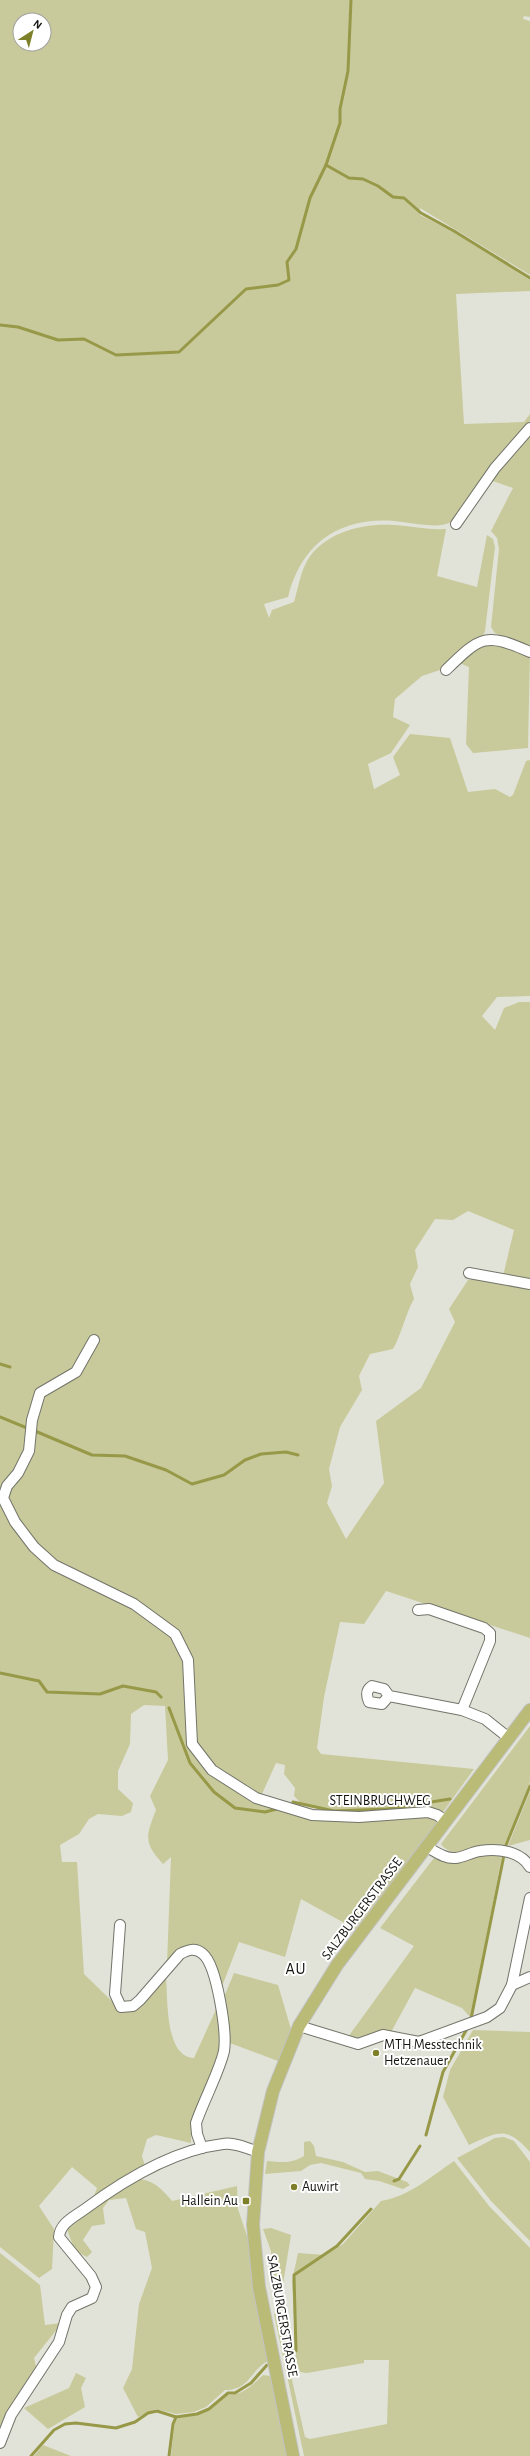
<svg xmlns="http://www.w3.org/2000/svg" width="530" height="2456" font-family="'Alegreya Sans',sans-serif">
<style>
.green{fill:#c8ca9b;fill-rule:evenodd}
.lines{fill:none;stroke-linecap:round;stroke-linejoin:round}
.stream{stroke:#979948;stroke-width:3}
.minor-casing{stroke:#73746a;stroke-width:12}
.major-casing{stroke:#c2c2c1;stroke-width:14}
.minor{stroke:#fff;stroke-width:10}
.major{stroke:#babb76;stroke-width:12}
.poi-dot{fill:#7e8029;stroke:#fff;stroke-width:1.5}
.labels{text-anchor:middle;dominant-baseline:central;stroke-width:4;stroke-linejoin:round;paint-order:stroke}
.street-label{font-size:14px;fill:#13130f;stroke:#fff}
.poi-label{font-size:14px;fill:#13130f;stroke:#fff;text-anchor:start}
.quarter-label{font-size:16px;letter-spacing:1px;fill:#13130f;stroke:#fff}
</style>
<rect width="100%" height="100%" fill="#e2e3d8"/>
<g class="green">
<path d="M 0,0 L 530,0 L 530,17 L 524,16 L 523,19 L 530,21 L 530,275 L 420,208 L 420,215 L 454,232 L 530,280 L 530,291 L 456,294 L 464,424 L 524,422 L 530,414 L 530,421 L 458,514 C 455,517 452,521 449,523 C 438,529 407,522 394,521 C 339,517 301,544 288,597 L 264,604 L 269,618 L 272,610 L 294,602 C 298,589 300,574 307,561 C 324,532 363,523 394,525 C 412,526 428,530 446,529 L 437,576 L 477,587 L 487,535 L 493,539 L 495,547 L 485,631 L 483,636 L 443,669 L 422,676 L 395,699 L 393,717 L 410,725 L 391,753 L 368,764 L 374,789 L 400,775 L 393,757 L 410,734 L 450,738 L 468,792 L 495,789 L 510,797 L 513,795 L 526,761 L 530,760 L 530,996 L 497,997 L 482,1016 L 495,1030 L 504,1008 L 519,1002 L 530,1002 L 530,1281 L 503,1276 L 514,1230 L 468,1211 L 453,1220 L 435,1219 L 415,1250 L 418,1267 L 410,1284 L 414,1299 C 405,1315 402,1333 393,1349 L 370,1354 L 359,1376 L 362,1390 L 340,1427 L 329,1469 L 332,1486 L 327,1503 L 346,1539 L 384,1483 L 376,1421 L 421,1388 L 455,1322 L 449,1309 L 468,1280 L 479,1278 L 530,1287 L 530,1638 L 386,1591 L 364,1624 L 340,1622 L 324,1697 L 317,1748 L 321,1754 L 474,1769 L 443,1812 L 428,1806 L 377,1811 L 334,1811 L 303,1805 L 294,1796 L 295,1788 L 284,1774 L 285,1765 L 276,1763 L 262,1794 L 286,1811 L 425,1814 L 439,1821 L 358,1925 L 357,1930 L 301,1899 L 285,1957 L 239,1942 L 221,1989 L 208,1952 L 200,1947 L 167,1964 L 171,1857 L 163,1864 C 143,1842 146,1836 156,1810 L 150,1796 L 168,1760 L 165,1706 L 144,1705 L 131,1714 L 130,1744 L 118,1771 L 118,1789 L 133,1803 L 131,1812 L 122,1816 L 98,1814 L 89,1819 L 79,1834 L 60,1845 L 62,1862 L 77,1862 L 84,1974 L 119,2008 L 124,2011 L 166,1978 C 168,2000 165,2057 194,2058 L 218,2005 L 221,2050 L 191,2122 L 191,2143 L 156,2135 L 147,2139 L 142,2156 L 145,2166 L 125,2177 C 150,2179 156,2182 172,2201 L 237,2186 L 238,2209 L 248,2239 L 268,2361 C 250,2370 250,2390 225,2390 L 206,2407 L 194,2412 L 176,2414 L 156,2409 L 138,2417 L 123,2388 L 132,2369 L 139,2304 L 152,2268 L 145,2232 L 136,2229 L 126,2198 L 109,2200 L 103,2208 L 105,2224 L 92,2226 L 83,2240 L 92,2252 L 87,2257 L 75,2251 L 67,2229 L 87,2214 L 97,2188 L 72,2167 L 39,2206 L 54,2229 L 52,2269 L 39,2278 L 0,2247 ZM 20,20 L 44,20 L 44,44 L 20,44 Z"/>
<path d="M 530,433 L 530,649 L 495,633 L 491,627 L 499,549 L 497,538 L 491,531 L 513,488 L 490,480 Z"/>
<path d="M 489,641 L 530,654 L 528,748 L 473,753 L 466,744 L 469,667 L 457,662 Z"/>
<path d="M 530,1726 L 530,1782 L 504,1846 C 498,1846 491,1845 485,1845 C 470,1847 453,1860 441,1844 Z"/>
<path d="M 530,1791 L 530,1840 L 508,1846 Z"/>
<path d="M 482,1854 L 502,1855 L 471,2018 L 462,2008 L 415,1988 L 390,2034 C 375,2031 363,2039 348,2037 L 414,1946 L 380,1928 L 434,1858 C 455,1865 462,1863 482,1854 Z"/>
<path d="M 234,1973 L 278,1985 L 291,2029 L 278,2061 L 227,2042 L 224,1997 Z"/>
<path d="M 473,2030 L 530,2032 L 530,2152 C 506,2126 500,2131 469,2145 L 443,2097 L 450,2070 Z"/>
<path d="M 504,2137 L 514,2141 L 530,2162 L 530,2241 L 491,2201 L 457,2158 L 495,2138 Z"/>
<path d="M 310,2141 L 314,2146 L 316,2156 L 343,2162 L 365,2172 L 378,2171 L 407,2182 L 410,2185 L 403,2189 L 379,2181 L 365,2179 L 361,2173 L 321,2163 L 310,2165 L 301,2171 L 265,2174 L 267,2161 C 282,2162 291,2164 304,2156 L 304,2142 Z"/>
<path d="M 454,2161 L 489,2206 L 530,2248 L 530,2456 L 304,2456 L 274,2314 L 278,2312 L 282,2313 L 286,2323 L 290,2371 L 305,2437 L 310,2439 L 387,2424 L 389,2360 L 364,2360 L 364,2363 L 307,2373 L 300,2372 L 296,2359 L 292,2281 L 298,2253 L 325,2255 L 343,2244 L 381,2201 C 408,2197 432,2176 454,2161 Z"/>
<path d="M 271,2228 L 291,2235 L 282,2290 L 277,2294 L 272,2291 L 271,2251 L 263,2229 Z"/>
<path d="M 0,2253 L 40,2285 L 45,2325 L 62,2323 L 34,2358 L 37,2371 L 0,2437 Z"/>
<path d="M 76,2373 L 86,2378 L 81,2388 L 85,2407 L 48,2429 L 24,2408 L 69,2388 Z"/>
<path d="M 263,2375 L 271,2376 L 287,2456 L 171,2456 L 175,2419 C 202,2413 206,2416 227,2395 C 242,2396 252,2385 263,2375 Z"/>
<path d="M 43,2445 L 71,2456 L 34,2456 Z"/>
</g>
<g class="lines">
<g class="stream">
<path d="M 351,0 L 348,71 L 340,109 L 340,123 L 326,165 L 349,178 L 363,179 L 378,186 L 393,197 L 404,198 L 421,213 L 454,231 L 530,278"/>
<path d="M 0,325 L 18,327 L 58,340 L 84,339 L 116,355 L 179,352 L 246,289 L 278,285 L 289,280 L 287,262 L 296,249 L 310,198 L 326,165"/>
<path d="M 0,1364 L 10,1367"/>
<path d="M 0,1417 L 27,1428"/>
<path d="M 35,1431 L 92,1455 L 125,1456 L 166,1470 L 192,1484 L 224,1475 L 245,1460 L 261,1454 L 286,1452 L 298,1455"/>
<path d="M 0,1673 L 39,1681 L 47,1692 L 100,1694 L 123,1686 L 156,1692 L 161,1697"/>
<path d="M 169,1708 L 190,1763 L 214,1792 L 235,1808 L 265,1812 L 277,1809"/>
<path d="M 293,1802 L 334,1811 L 387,1809 L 450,1799"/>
<path d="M 471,2019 L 506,1845 L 530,1786"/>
<path d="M 426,2135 L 443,2072 L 468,2027"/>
<path d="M 394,2181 L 399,2179 L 420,2146"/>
<path d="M 296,2351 L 294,2275 L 337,2246 L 371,2209"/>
<path d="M 31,2456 L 54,2430 L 65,2424 L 76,2423 L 116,2428 L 135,2422 L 148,2413 L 157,2411 L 176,2417 L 197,2414 L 209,2409 L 228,2393 L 235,2393 L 251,2383 L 267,2365"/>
<path d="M 169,2456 L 173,2424 L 176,2417"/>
</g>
<defs>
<g id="minor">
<path d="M 456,524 L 495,468 L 530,428"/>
<path d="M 446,670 C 481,636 485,632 530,652"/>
<path d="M 469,1273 L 530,1284"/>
<path d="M 94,1340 L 76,1372 L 40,1393 L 32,1420 L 29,1451 L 18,1473 L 7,1486 L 3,1498 L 15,1522 L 34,1547 L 54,1565 L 134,1604 L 175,1634 L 188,1660 L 192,1744 L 212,1770 L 256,1798 L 312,1815 L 359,1817 L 428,1812 L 437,1815 L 446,1821"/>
<path d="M 418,1610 L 429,1609 L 484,1628 L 490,1633 L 490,1641 L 462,1710"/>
<path d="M 389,1696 L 382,1704 L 369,1702 C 366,1695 366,1690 372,1686 L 384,1689 L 389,1696 L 462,1710 L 485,1719 L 509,1738"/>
<path d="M 427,1847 C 436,1852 445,1859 456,1858 C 464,1857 472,1852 480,1851 C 498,1848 520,1851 530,1867"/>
<path d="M 120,1925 L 115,1994 L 121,2007 L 133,2006 L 140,2000 L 180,1954 C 188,1950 195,1947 203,1954 C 217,1966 227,2032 224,2051 C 220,2070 203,2102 196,2123 L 197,2134 L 202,2148"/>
<path d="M 512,1985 L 530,1977"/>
<path d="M 299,2026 L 358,2044 L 383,2035 L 419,2042 L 487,2017 L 500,2008 L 512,1985 L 530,1898"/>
<path d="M 0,2443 L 11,2415 L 59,2342 L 67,2315 L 72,2307 L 92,2298 L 96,2287 L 91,2276 L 59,2237 C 60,2223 74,2217 85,2209 C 124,2180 173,2150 223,2144 C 234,2142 247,2148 258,2152"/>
</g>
<path id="major" d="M 293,2456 L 259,2287 L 253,2225 L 258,2152 L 273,2091 L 299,2026 L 337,1965 L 530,1710"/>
</defs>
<use href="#minor" class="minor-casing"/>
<use href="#major" class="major-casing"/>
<use href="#minor" class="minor"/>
<use href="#major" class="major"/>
</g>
<g class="poi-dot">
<circle cx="376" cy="2053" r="4"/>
<circle cx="294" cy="2187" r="4"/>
<rect x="242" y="2197" width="8" height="8" rx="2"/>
</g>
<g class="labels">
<g class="street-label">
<text x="380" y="1801">STEINBRUCHWEG</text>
<text transform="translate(362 1909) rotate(-53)">SALZBURGERSTRASSE</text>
<text transform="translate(282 2316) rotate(80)">SALZBURGERSTRASSE</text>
</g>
<g class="poi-label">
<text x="384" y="2045">MTH Messtechnik<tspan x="384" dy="16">Hetzenauer</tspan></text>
<text x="302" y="2187">Auwirt</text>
<text x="238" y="2201" text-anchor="end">Hallein Au</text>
</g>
<g class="quarter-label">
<text x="296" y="1969">AU</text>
</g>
</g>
<g transform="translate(32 32) rotate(36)"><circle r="19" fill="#ffffff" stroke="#a1a19f"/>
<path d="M0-3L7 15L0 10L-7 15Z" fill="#7e8029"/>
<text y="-6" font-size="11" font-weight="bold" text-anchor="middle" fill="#13130f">N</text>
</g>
</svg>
